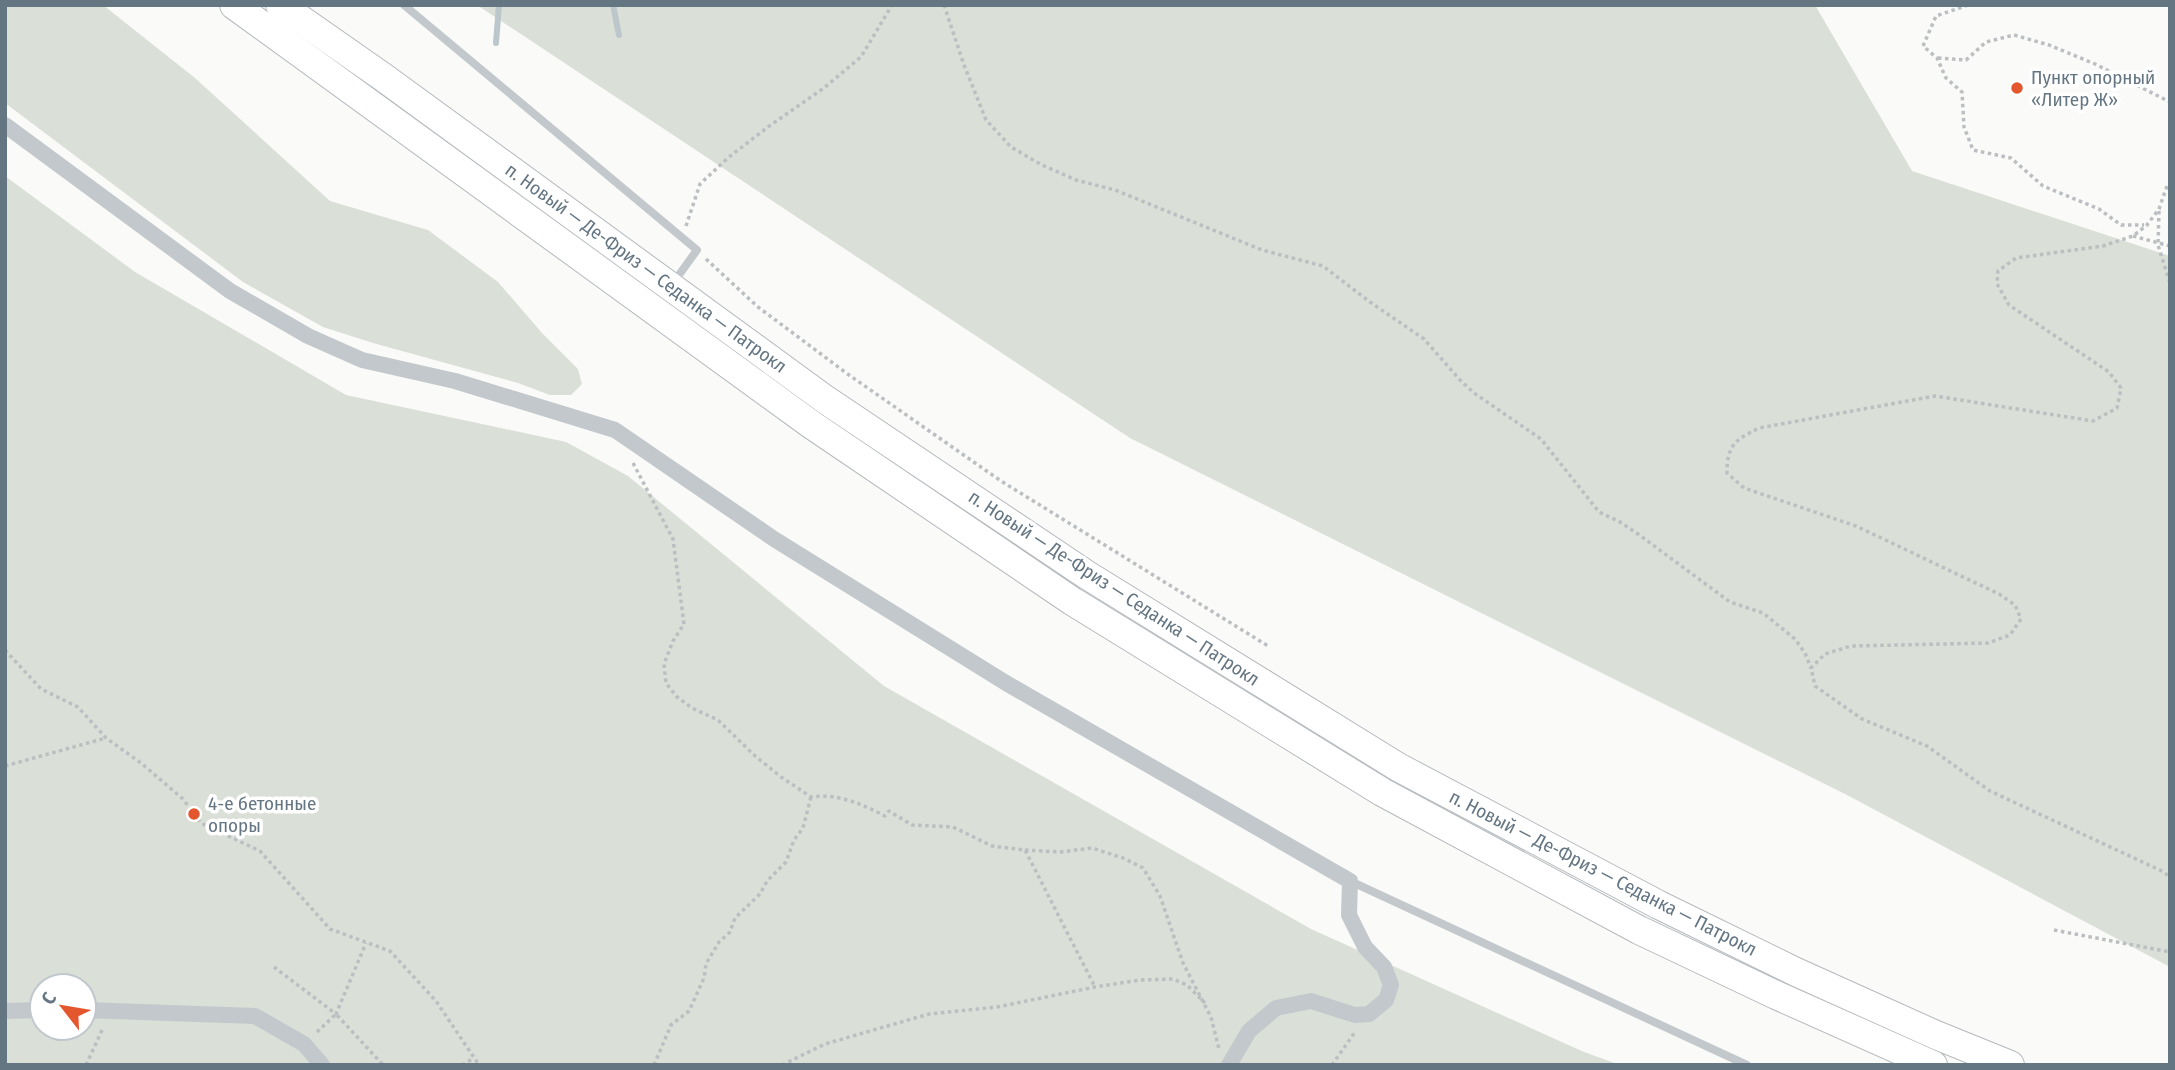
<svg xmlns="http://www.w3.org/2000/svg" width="2175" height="1070" font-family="'Fira Sans Condensed',sans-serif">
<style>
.green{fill:#dadfd7;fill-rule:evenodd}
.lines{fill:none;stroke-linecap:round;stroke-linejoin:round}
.stream{stroke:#bbc7cb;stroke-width:6}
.highway-casing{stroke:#b4b9bd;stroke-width:30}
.path{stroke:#bbbfc2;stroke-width:3.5;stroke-dasharray:3.5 3.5;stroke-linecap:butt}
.lane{stroke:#c3c8cc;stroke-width:8}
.street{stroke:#c3c8cc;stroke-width:16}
.highway{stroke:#fff;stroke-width:28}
.poi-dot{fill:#e4572e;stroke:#fff;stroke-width:2.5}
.labels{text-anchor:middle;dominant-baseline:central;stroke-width:7;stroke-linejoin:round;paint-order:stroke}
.poi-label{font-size:19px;fill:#657683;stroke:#fff;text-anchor:start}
.street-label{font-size:19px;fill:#657683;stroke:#fff}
</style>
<rect width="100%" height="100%" fill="#fafaf8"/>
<g class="green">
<path d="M 5,5 L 103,5 L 195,78 L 330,201 L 428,230 L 498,282 L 542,333 L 578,369 L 582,384 L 571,395 L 550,395 L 518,383 L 373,343 L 323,327 L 243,282 L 5,103 Z"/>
<path d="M 477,5 L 1815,5 L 1912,171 L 2170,256 L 2170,967 L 1847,795 L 1130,438 Z"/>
<path d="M 5,176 L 135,272 L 346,395 L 566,442 L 628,476 L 884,686 L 1311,929 L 1584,1052 L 1620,1065 L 5,1065 ZM 42,986 L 84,986 L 84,1028 L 42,1028 Z"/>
</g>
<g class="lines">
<g class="stream">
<path d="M 613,5 L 619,35"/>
<path d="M 496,43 L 499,5"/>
</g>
<defs>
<g id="highway">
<path d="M 234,5 L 812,425 L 1072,601 L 1382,792 L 1639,930 L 1776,995 L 1933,1065"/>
<path d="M 280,5 L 383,77 L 826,400 L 1087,575 L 1398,767 L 1659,905 L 1796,972 L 1936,1035 L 2010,1065"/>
</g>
</defs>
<use href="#highway" class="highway-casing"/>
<g class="path">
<path d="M 944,5 L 964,65 L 986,120 L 1011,147 L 1042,165 L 1076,180 L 1115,190 L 1262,250 L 1323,266 L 1370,302 L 1424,339 L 1460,380 L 1474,393 L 1541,439 L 1599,512 L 1620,522 L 1638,534 L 1730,602 L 1763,613 L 1795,639 L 1805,653 L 1811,668"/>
<path d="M 1968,5 L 1936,16 L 1923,46 L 1937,58 L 1946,78 L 1962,92 L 1964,127 L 1973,150 L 2011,158 L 2043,186 L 2099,209 L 2121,225 L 2144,225"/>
<path d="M 1938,58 L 1966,60 L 1986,42 L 2014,35 L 2049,45 L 2095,64 L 2170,102"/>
<path d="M 2167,186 L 2159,209 L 2147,225 L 2133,236 L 2103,246 L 2016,258 L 1998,271 L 1997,284 L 2009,305 L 2109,372 L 2121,388 L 2117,408 L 2093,421 L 1935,396 L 1759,428 C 1735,440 1727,445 1727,473 L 1744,488 L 1856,526 L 1999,594 L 2015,605 L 2021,619 L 2010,635 L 1988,643 L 1851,646 L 1825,654 L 1811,668 L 1815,686 L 1862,719 L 1927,746 L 1990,791 L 2164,872 L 2170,878"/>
<path d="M 2159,211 L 2158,245 L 2170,283"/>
<path d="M 686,226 L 700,184 L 729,157 L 768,127 L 824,88 L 861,57 L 892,5"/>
<path d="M 2133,236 L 2170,246"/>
<path d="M 706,259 L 758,307 L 849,375 L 1001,481 L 1268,646"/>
<path d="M 633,463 L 673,539 L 684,624 L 673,641 L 664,664 L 666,683 L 677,697 L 692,708 L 718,720 L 754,755 L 781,777 L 811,797 C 837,793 862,804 885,816 L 889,811 L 912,825 L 953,827 L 992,846 L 1025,850 L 1095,987"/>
<path d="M 5,650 L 41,689 L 78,707 L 106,738 L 141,763 L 183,799 L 201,823 L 260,851 L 330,929 L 390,951 L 436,1001 L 479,1065"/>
<path d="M 5,766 L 106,738"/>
<path d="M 1025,850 L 1060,852 L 1092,848 L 1123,858 L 1143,868 L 1160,896 L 1183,963 L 1211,1017 L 1219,1049"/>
<path d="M 2054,930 L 2170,952"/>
<path d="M 274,967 L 336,1014 L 366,943"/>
<path d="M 317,1032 L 336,1014 L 383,1065"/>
<path d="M 86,1065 L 103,1028"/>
<path d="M 462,1065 L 474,1058"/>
<path d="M 654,1065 L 671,1025 L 689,1011 L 704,978 L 706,964 L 719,942 L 730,932 L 735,918 L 760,894 L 767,881 L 786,862 L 794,840 L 803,828 L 811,797"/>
<path d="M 782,1065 L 825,1044 L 929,1014 L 997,1007 L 1095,987 L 1140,980 L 1173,979 L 1187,985 L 1205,1003"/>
<path d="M 1332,1065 L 1355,1032"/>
</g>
<g class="lane">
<path d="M 404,5 L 697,250 L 676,279"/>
<path d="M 1350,881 L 1747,1065"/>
</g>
<g class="street">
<path d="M 5,125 L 230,291 L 308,336 L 362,360 L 455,381 L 615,430 L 774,539 L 1006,683 L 1350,881 L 1349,915 L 1365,947 L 1384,967 L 1391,985 L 1386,1000 L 1369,1014 L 1355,1015 L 1311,1001 L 1276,1008 L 1249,1031 L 1229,1065"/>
<path d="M 84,1010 L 255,1016 L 304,1044 L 322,1065"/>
<path d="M 5,1011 L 42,1010"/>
</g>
<use href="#highway" class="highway"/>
</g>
<g class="poi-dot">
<circle cx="2017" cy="88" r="7"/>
<circle cx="194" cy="814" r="7"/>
</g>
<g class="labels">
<g class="poi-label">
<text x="2031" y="77">Пункт опорный<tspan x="2031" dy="22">«Литер Ж»</tspan></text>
<text x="208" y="803">4-е бетонные<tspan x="208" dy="22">опоры</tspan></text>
</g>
<g class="street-label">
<text transform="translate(646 268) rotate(36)">п. Новый — Де-Фриз — Седанка — Патрокл</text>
<text transform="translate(1114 588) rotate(33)">п. Новый — Де-Фриз — Седанка — Патрокл</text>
<text transform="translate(1603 873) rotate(27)">п. Новый — Де-Фриз — Седанка — Патрокл</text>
</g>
</g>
<rect width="2175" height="1070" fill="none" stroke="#657683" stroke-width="14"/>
<g transform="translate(63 1007) rotate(301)"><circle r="33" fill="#ffffff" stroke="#c1c8cd" stroke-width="2"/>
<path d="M0-5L12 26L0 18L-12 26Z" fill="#e4572e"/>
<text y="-10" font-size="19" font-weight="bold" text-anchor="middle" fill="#657683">С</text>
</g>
</svg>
